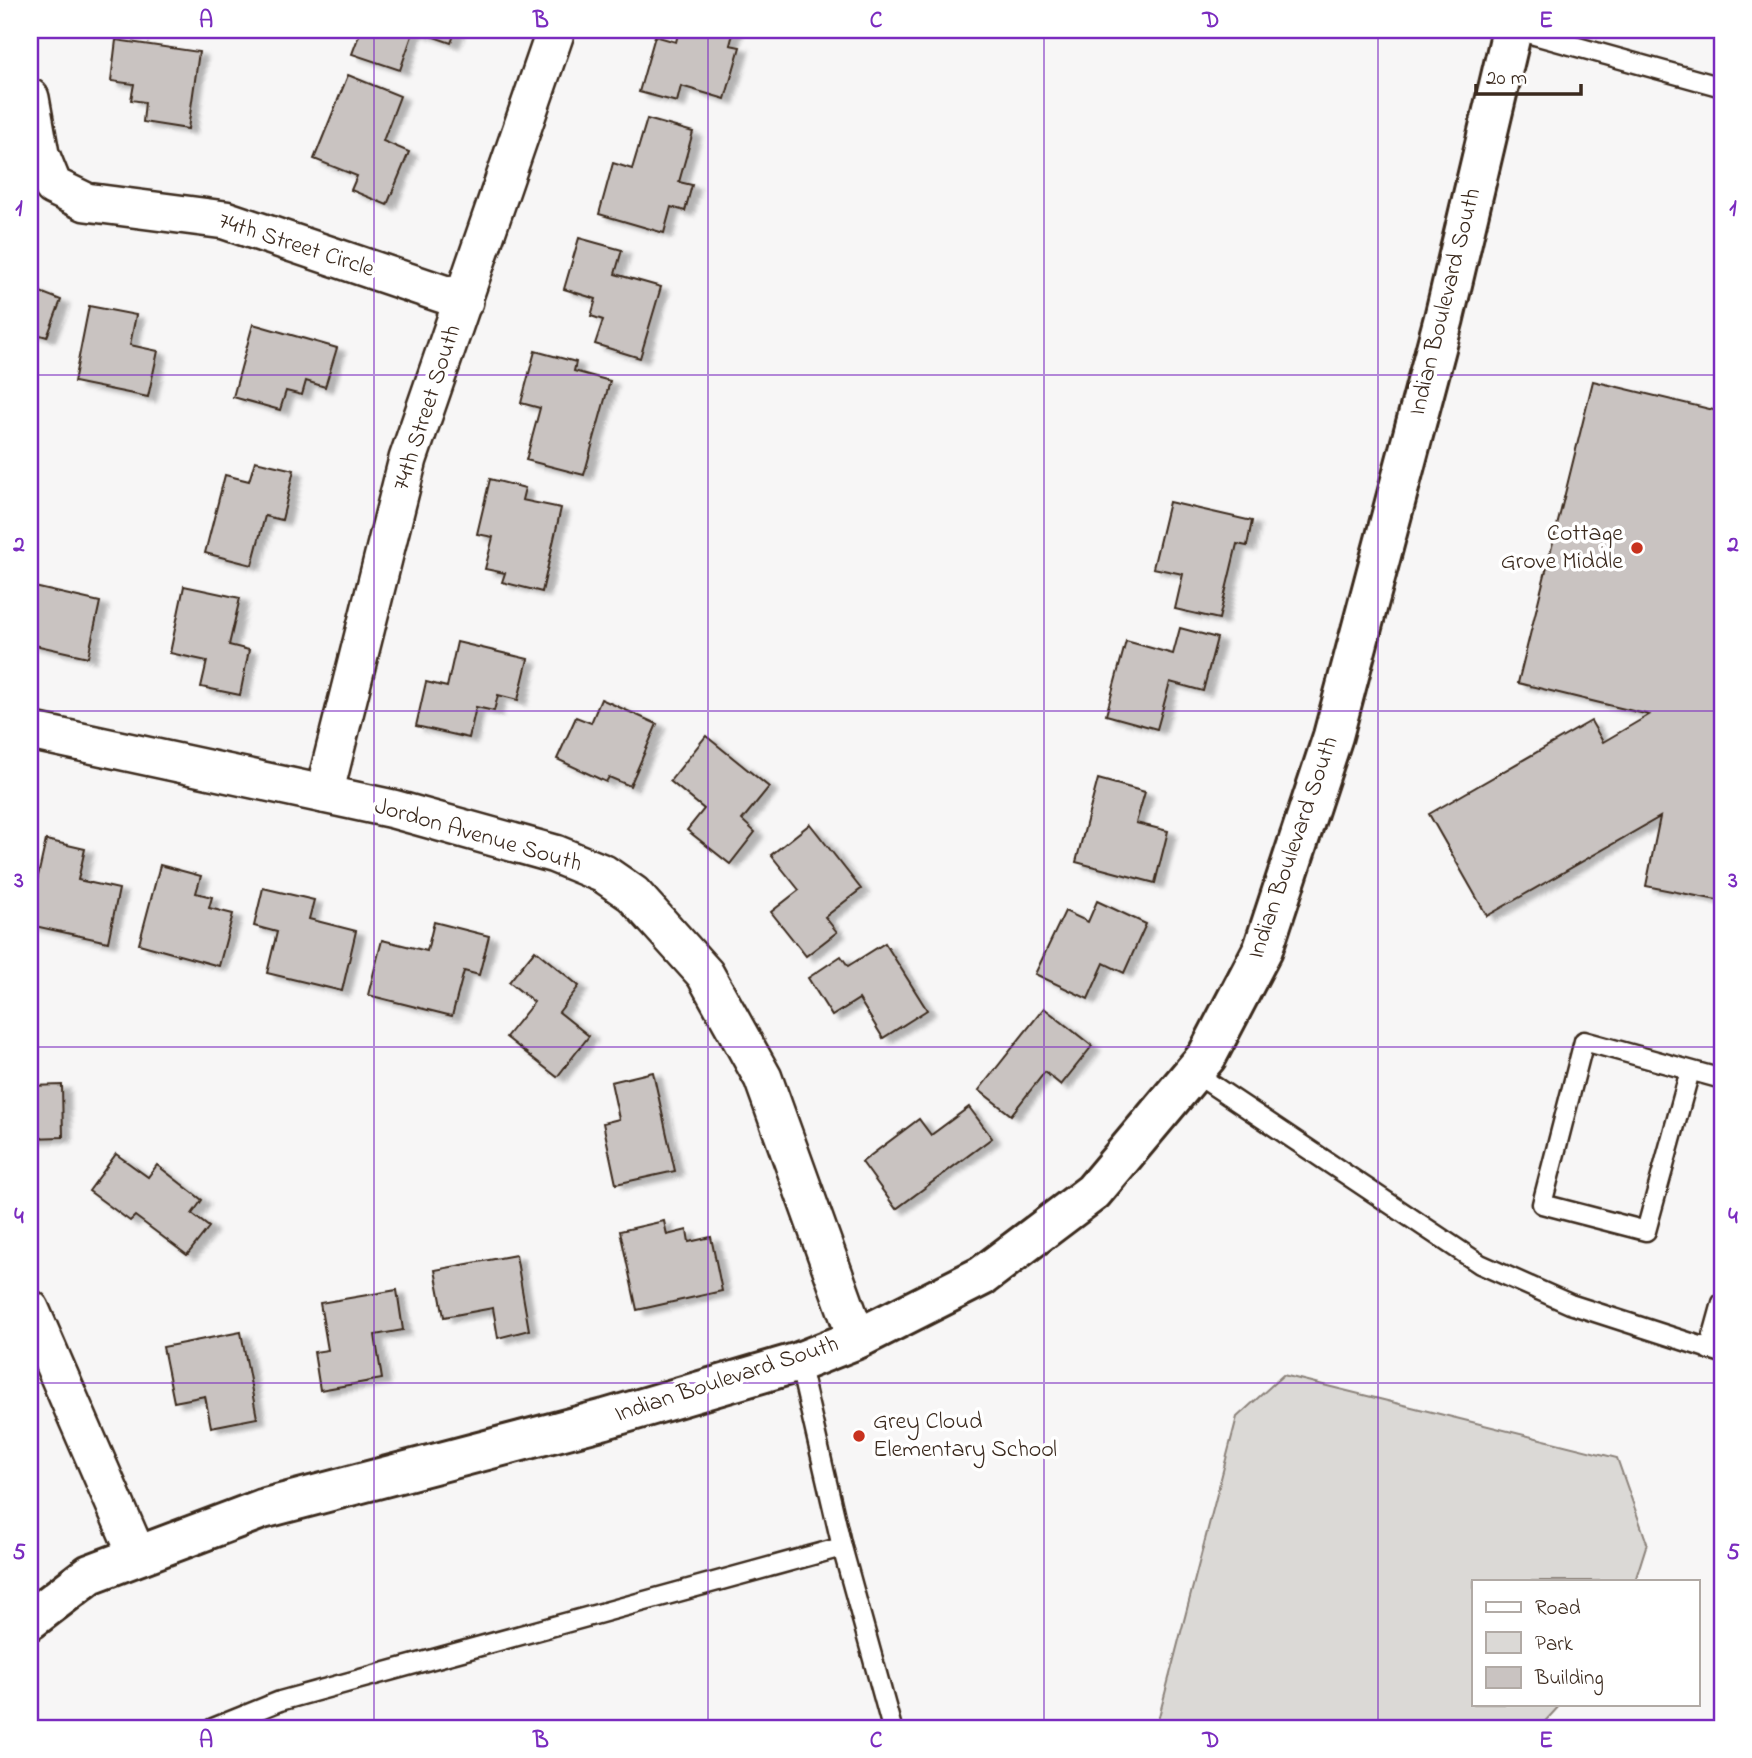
<svg xmlns="http://www.w3.org/2000/svg" width="1752" height="1758" font-family="'Indie Flower',sans-serif">
<style>
.green{fill:#dbd9d6;stroke:#8b827a;stroke-width:2}
.building{fill:#c9c3c1;stroke:#3b2a1e;stroke-width:2;filter:url(#shadow)}
.lines{fill:none;stroke-linecap:round;stroke-linejoin:round}
.lane-casing{stroke:#3b2a1e;stroke-width:23}
.street-casing{stroke:#3b2a1e;stroke-width:42}
.secondary-casing{stroke:#3b2a1e;stroke-width:44}
.lane{stroke:#fff;stroke-width:18}
.street{stroke:#fff;stroke-width:37}
.secondary{stroke:#fff;stroke-width:38}
.grid{fill:none;stroke:#7b2cbf;stroke-width:2;stroke-opacity:0.55}
.poi-dot{fill:#c8321e;stroke:#fff;stroke-width:2.5}
.labels{text-anchor:middle;dominant-baseline:central;stroke-width:7;stroke-linejoin:round;paint-order:stroke}
.street-label{font-size:24px;fill:#3b2a1e;stroke:#fff}
.poi-label{font-size:24px;fill:#3b2a1e;stroke:#fff;text-anchor:end}
.neatline{fill:none;stroke:#7b2cbf;stroke-width:2.5}
.grid-label{font-size:23px;text-anchor:middle;font-weight:bold;fill:#7b2cbf}
</style>
<defs>
<filter id="shadow"><feDropShadow dx="8" dy="4.5" stdDeviation="2" flood-color="#0004"/></filter>
</defs>
<rect width="100%" height="100%" fill="#f7f6f6"/>
<filter id="ink" filterUnits="userSpaceOnUse"><feTurbulence type="fractalNoise" baseFrequency=".0143" numOctaves="2"/><feDisplacementMap in="SourceGraphic" scale="14" xChannelSelector="R" yChannelSelector="G"/><feConvolveMatrix kernelMatrix="1 2 1 2 8 2 1 2 1" color-interpolation-filters="sRGB"/></filter>
<g filter="url(#ink)">
<path class="green" d="M 1283,1375 L 1617,1458 L 1647,1543 L 1635,1581 L 1474,1581 L 1474,1704 L 1561,1704 L 1539,1728 L 1156,1728 L 1237,1417 Z"/>
<g class="building">
<path d="M 361,30 L 456,30 L 451,43 L 414,30 L 400,70 L 352,54 Z"/>
<path d="M 679,30 L 734,30 L 730,45 L 740,47 L 725,99 L 681,86 L 677,102 L 639,92 L 655,36 L 676,42 Z"/>
<path d="M 116,40 L 199,52 L 188,129 L 143,122 L 145,102 L 131,100 L 134,84 L 111,81 Z"/>
<path d="M 348,75 L 400,96 L 383,141 L 409,152 L 387,205 L 351,190 L 357,176 L 314,159 Z"/>
<path d="M 647,119 L 693,132 L 679,182 L 692,185 L 685,211 L 671,207 L 664,233 L 599,214 L 613,163 L 632,169 Z"/>
<path d="M 579,238 L 622,250 L 615,274 L 661,287 L 640,358 L 595,344 L 603,320 L 591,316 L 596,299 L 564,289 Z"/>
<path d="M 30,288 L 61,300 L 47,337 L 30,332 Z"/>
<path d="M 89,306 L 136,315 L 130,345 L 158,351 L 148,397 L 74,382 Z"/>
<path d="M 253,324 L 337,348 L 325,387 L 306,381 L 302,395 L 286,391 L 280,410 L 233,397 Z"/>
<path d="M 535,351 L 576,362 L 574,371 L 610,381 L 584,475 L 526,460 L 540,408 L 521,403 Z"/>
<path d="M 1593,381 L 1722,412 L 1722,901 L 1646,886 L 1660,817 L 1487,916 L 1429,814 L 1591,721 L 1603,742 L 1649,715 L 1518,683 Z"/>
<path d="M 255,461 L 294,470 L 282,520 L 265,516 L 252,565 L 205,553 L 225,475 L 249,481 Z"/>
<path d="M 490,479 L 525,488 L 522,500 L 561,508 L 542,592 L 502,582 L 505,573 L 485,569 L 493,537 L 477,534 Z"/>
<path d="M 1169,502 L 1252,521 L 1247,546 L 1237,544 L 1219,619 L 1175,609 L 1183,574 L 1153,568 Z"/>
<path d="M 30,586 L 100,602 L 88,657 L 30,644 Z"/>
<path d="M 184,586 L 240,598 L 229,645 L 249,650 L 240,695 L 201,687 L 207,661 L 170,653 Z"/>
<path d="M 1180,628 L 1217,638 L 1203,691 L 1170,682 L 1157,729 L 1106,715 L 1126,641 L 1173,654 Z"/>
<path d="M 457,642 L 528,659 L 518,700 L 498,695 L 494,711 L 476,707 L 469,738 L 416,726 L 426,682 L 447,687 Z"/>
<path d="M 601,699 L 657,724 L 630,786 L 609,777 L 606,782 L 557,759 L 576,717 L 591,723 Z"/>
<path d="M 706,736 L 769,787 L 742,820 L 755,832 L 730,864 L 687,830 L 704,809 L 670,781 Z"/>
<path d="M 1098,779 L 1145,792 L 1136,823 L 1168,831 L 1155,883 L 1076,862 Z"/>
<path d="M 810,824 L 861,889 L 825,917 L 837,932 L 806,956 L 771,912 L 799,890 L 771,855 Z"/>
<path d="M 46,840 L 85,849 L 78,880 L 119,889 L 108,942 L 30,925 L 30,912 Z"/>
<path d="M 160,865 L 201,876 L 196,893 L 212,897 L 209,908 L 233,914 L 219,966 L 139,944 Z"/>
<path d="M 263,888 L 314,900 L 309,919 L 356,931 L 342,991 L 267,973 L 277,932 L 254,926 Z"/>
<path d="M 1097,901 L 1146,924 L 1124,973 L 1104,963 L 1088,999 L 1035,974 L 1065,911 L 1088,922 Z"/>
<path d="M 434,922 L 489,936 L 479,975 L 464,971 L 452,1016 L 368,995 L 382,940 L 427,951 Z"/>
<path d="M 885,943 L 927,1010 L 883,1038 L 859,999 L 832,1016 L 808,978 L 841,956 L 848,966 Z"/>
<path d="M 535,950 L 579,986 L 559,1012 L 589,1036 L 557,1077 L 506,1037 L 534,1002 L 509,982 Z"/>
<path d="M 1044,1008 L 1092,1046 L 1061,1085 L 1045,1072 L 1011,1115 L 979,1090 Z"/>
<path d="M 653,1072 L 675,1171 L 616,1184 L 603,1123 L 619,1119 L 611,1082 Z"/>
<path d="M 62,1085 L 63,1137 L 30,1138 L 30,1086 Z"/>
<path d="M 969,1107 L 992,1138 L 896,1209 L 862,1162 L 919,1119 L 931,1135 Z"/>
<path d="M 116,1154 L 148,1177 L 157,1165 L 202,1200 L 192,1214 L 209,1227 L 187,1255 L 135,1216 L 130,1221 L 89,1191 Z"/>
<path d="M 664,1221 L 667,1235 L 687,1230 L 689,1242 L 711,1237 L 722,1291 L 637,1310 L 620,1231 Z"/>
<path d="M 516,1255 L 529,1330 L 498,1338 L 493,1308 L 444,1317 L 435,1270 Z"/>
<path d="M 397,1290 L 403,1330 L 375,1335 L 382,1379 L 320,1390 L 314,1352 L 328,1350 L 320,1303 Z"/>
<path d="M 241,1332 L 257,1418 L 211,1427 L 205,1396 L 174,1402 L 163,1347 Z"/>
</g>
<g class="lines">
<defs>
<g id="lane">
<path d="M 1516,30 L 1722,87"/>
<path d="M 1690,1071 L 1646,1231 L 1542,1204 L 1584,1041 L 1722,1079"/>
<path d="M 1193,1072 L 1480,1264 L 1570,1304 L 1722,1353"/>
<path d="M 1709,1350 L 1722,1303"/>
<path d="M 799,1362 L 842,1547 L 892,1728"/>
<path d="M 213,1728 L 280,1701 L 842,1547"/>
</g>
<g id="street">
<path d="M 30,98 L 40,154 L 53,186 L 86,202 L 225,220 L 464,301"/>
<path d="M 30,731 L 393,809 L 555,854 L 604,874 L 633,894 L 705,974 L 763,1078 L 857,1339"/>
<path d="M 324,794 L 408,459 L 556,30"/>
<path d="M 30,1309 L 137,1555"/>
</g>
<path id="secondary" d="M 30,1620 L 90,1574 L 262,1509 L 605,1419 L 799,1362 L 857,1339 L 982,1276 L 1093,1192 L 1207,1056 L 1263,949 L 1333,736 L 1444,318 L 1512,30"/>
</defs>
<use href="#lane" class="lane-casing"/>
<use href="#street" class="street-casing"/>
<use href="#secondary" class="secondary-casing"/>
<use href="#lane" class="lane"/>
<use href="#street" class="street"/>
<use href="#secondary" class="secondary"/>
</g>
</g>
<path class="grid" d="M 374,30 L 374,1728M 708,30 L 708,1728M 1044,30 L 1044,1728M 1378,30 L 1378,1728M 30,375 L 1722,375M 30,711 L 1722,711M 30,1047 L 1722,1047M 30,1383 L 1722,1383"/>
<g class="poi-dot">
<circle cx="1637" cy="548" r="7"/>
<circle cx="859" cy="1436" r="7"/>
</g>
<g class="labels">
<g class="street-label">
<text transform="translate(296 246) rotate(18)">74th Street Circle</text>
<text transform="translate(1446 302) rotate(-76)">Indian Boulevard South</text>
<text transform="translate(428 408) rotate(-72)">74th Street South</text>
<text transform="translate(478 836) rotate(16)">Jordon Avenue South</text>
<text transform="translate(1294 848) rotate(-71)">Indian Boulevard South</text>
<text transform="translate(727 1380) rotate(-18)">Indian Boulevard South</text>
</g>
<g class="poi-label">
<text x="1623" y="534">Cottage<tspan x="1623" dy="28">Grove Middle</tspan></text>
<text x="873" y="1422" text-anchor="start">Grey Cloud<tspan x="873" dy="28">Elementary School</tspan></text>
</g>
</g>
<rect width="1752" height="1758" fill="none" stroke="#fff" stroke-width="77"/>
<rect x="1472" y="1580" width="228" height="126" fill="#ffffff" stroke="#b1aaa5" stroke-width="2"/>
<rect x="1486" y="1602" width="35" height="10" fill="#ffffff" stroke="#b1aaa5" stroke-width="2"/>
<text x="1535" y="1614" font-size="21" fill="#3b2a1e">Road</text>
<rect x="1486" y="1632" width="35" height="21" fill="#dbd9d6" stroke="#b1aaa5" stroke-width="2"/>
<text x="1535" y="1650" font-size="21" fill="#3b2a1e">Park</text>
<rect x="1486" y="1667" width="35" height="21" fill="#c9c3c1" stroke="#b1aaa5" stroke-width="2"/>
<text x="1535" y="1684" font-size="21" fill="#3b2a1e">Building</text>
<path d="M1476 84v10h105v-10" fill="none" stroke="#3b2a1e" stroke-width="3.5"/>
<text x="1486" y="84" font-size="21" fill="#3b2a1e" stroke="#ffffff" stroke-width="5" paint-order="stroke">20 m</text>
<rect x="38" y="38" width="1676" height="1682" class="neatline"/>
<g class="grid-label">
<text x="206" y="27">A</text>
<text x="541" y="27">B</text>
<text x="876" y="27">C</text>
<text x="1211" y="27">D</text>
<text x="1546" y="27">E</text>
<text x="19" y="215">1</text>
<text x="1733" y="215">1</text>
<text x="19" y="551">2</text>
<text x="1733" y="551">2</text>
<text x="19" y="887">3</text>
<text x="1733" y="887">3</text>
<text x="19" y="1223">4</text>
<text x="1733" y="1223">4</text>
<text x="19" y="1559">5</text>
<text x="1733" y="1559">5</text>
<text x="206" y="1747">A</text>
<text x="541" y="1747">B</text>
<text x="876" y="1747">C</text>
<text x="1211" y="1747">D</text>
<text x="1546" y="1747">E</text>
</g>
</svg>
